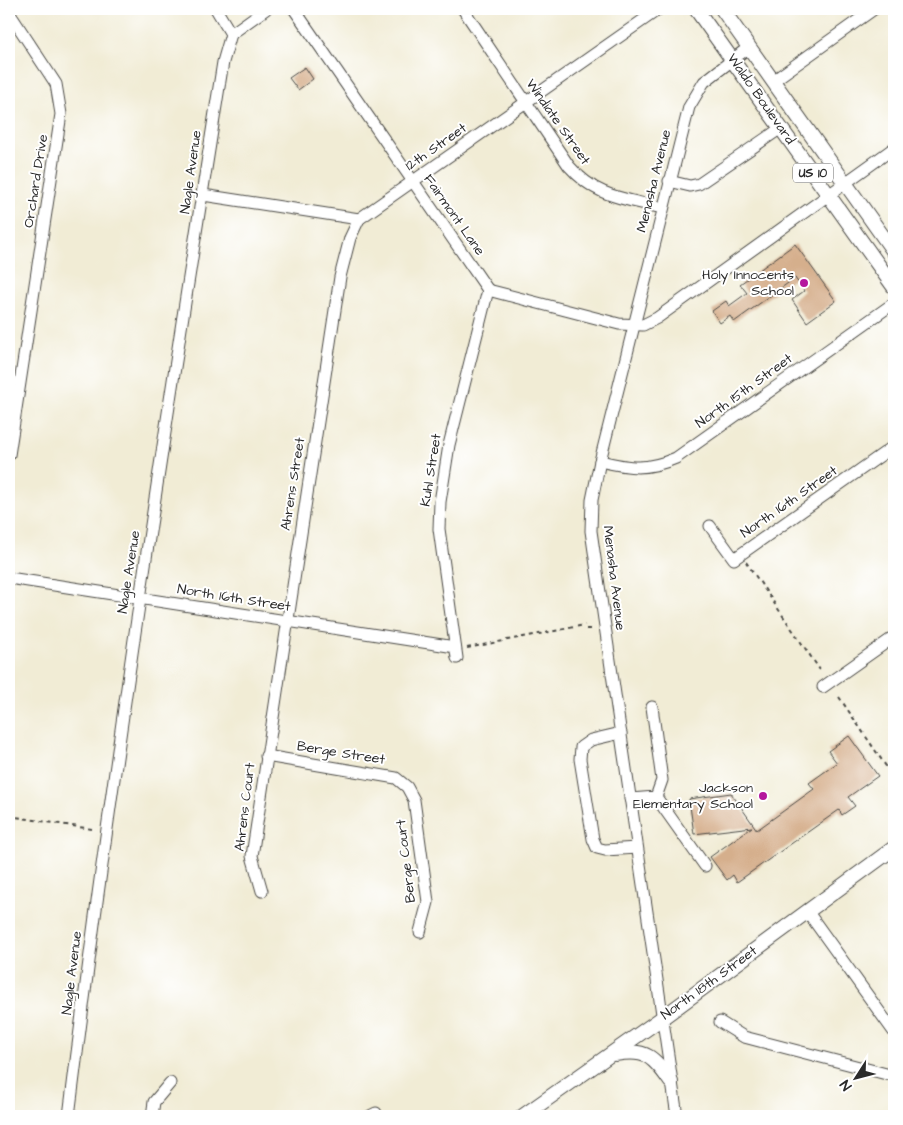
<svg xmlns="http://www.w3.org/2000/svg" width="903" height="1125" font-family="'Architects Daughter',sans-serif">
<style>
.building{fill:#d5af8c}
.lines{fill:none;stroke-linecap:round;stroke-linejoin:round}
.minor-casing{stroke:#494844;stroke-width:13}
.major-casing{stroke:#494844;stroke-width:16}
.path{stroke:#494844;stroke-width:2;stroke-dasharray:4 4;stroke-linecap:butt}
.minor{stroke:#fff;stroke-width:11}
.major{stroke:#fff;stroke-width:14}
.poi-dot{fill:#b5179e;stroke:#fff;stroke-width:2}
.labels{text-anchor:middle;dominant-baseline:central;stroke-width:4;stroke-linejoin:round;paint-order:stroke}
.shield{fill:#fff;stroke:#6b6b6b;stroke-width:1}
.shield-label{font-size:12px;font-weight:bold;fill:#2b2b2b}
.street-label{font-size:14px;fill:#2b2b2b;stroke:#fff}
.poi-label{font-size:14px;fill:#2b2b2b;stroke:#fff;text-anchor:end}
</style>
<rect width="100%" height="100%" fill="#fff"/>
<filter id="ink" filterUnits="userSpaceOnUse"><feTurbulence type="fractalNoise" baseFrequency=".02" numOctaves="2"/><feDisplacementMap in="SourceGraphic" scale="10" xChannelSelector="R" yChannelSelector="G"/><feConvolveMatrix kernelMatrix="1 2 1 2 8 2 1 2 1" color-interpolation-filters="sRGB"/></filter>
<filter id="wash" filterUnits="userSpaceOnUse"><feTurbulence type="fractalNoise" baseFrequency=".0096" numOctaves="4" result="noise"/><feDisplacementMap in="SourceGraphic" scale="20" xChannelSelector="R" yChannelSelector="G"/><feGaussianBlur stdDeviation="1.12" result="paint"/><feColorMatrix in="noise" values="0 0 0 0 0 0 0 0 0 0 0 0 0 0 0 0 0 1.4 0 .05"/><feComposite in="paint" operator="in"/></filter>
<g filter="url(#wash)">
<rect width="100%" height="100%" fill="#f1ecd5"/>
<g id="blocks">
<g class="building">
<path d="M 305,67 L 313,79 L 298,90 L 289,78 Z"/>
<path d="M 795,244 L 836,301 L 807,322 L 792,300 L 804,291 L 795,278 L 734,322 L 730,316 L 720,323 L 712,311 L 726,301 L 729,306 L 747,293 L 740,284 Z"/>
<path d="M 849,736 L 878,776 L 848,797 L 855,806 L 842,815 L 839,810 L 737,882 L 733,875 L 727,880 L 710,857 L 752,827 L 694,834 L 689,799 L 731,793 L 757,830 L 814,789 L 809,783 L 837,763 L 828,751 Z"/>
</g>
</g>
</g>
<g filter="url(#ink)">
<use href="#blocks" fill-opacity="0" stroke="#494844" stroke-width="1"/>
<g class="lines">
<defs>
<g id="minor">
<path d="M 216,9 L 231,34"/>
<path d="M 294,9 L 488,290 L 619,324 L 643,325 L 657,318 L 894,148"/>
<path d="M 463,9 L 569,166 C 597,198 623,198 662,208"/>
<path d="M 231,34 L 266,9"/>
<path d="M 773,81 L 874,9"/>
<path d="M 669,181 L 690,186 L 699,184 L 781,128"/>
<path d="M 203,195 L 359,219 L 659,9"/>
<path d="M 9,455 L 61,114 L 56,84 L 10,14"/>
<path d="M 600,461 C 630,468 646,471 676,458 L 894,303"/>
<path d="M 710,526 L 734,559 L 894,446"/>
<path d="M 9,578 L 455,647"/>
<path d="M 457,658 L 439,529 L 440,502 L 449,445 L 488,290"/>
<path d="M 823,687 L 894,637"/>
<path d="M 621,733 L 591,740 L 581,747 L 580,759 L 593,839 L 597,848 L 605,850 L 637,848"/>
<path d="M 266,756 L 396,778 L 407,787 L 414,800 L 428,902 L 420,932"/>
<path d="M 656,797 L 705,866"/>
<path d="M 630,799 L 656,797 L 662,780 L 652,707"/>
<path d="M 262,891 L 252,856 L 340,277 L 350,238 L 359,219"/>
<path d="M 807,911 L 894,1032"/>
<path d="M 720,1022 L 744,1037 L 894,1076"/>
<path d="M 69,1116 C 113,764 167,413 223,62 L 231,34"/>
<path d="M 152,1116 L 154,1102 L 170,1083"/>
<path d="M 370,1116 L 376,1113"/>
<path d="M 677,1116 L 591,531 L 592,500 L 600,461 L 689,107 L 704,82 L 749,47"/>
</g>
<g id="major">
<path d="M 696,9 L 894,287"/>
<path d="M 722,9 L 894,252"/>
<path d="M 616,1054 C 647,1048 654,1058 671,1082"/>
<path d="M 523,1116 L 662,1018 L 894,848"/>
</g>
</defs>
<use href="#minor" class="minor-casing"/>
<use href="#major" class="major-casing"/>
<g class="path">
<path d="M 746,562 L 820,670"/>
<path d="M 616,628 L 623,627"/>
<path d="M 586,629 L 593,629"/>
<path d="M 467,648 L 585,625"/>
<path d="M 839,697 L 894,778"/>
<path d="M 9,816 L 92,829"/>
</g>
<use href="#minor" class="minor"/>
<use href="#major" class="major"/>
</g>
</g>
<g class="poi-dot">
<circle cx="804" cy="283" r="5"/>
<circle cx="763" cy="796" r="5"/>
</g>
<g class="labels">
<rect class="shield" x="793" y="163.5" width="40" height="19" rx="4"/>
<g class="shield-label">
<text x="813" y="173">US 10</text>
</g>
<g class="street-label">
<text transform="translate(761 99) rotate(55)">Waldo Boulevard</text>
<text transform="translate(558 122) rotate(55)">Windiate Street</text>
<text transform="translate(436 147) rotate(-35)">12th Street</text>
<text transform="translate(191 172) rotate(-82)">Nagle Avenue</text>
<text transform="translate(36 181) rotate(-81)">Orchard Drive</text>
<text transform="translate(654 181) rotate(-76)">Menasha Avenue</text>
<text transform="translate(454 215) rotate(55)">Fairmont Lane</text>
<text transform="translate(744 391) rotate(-36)">North 15th Street</text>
<text transform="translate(431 470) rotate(-81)">Kuhl Street</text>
<text transform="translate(293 484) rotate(-81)">Ahrens Street</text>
<text transform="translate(789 502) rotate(-35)">North 16th Street</text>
<text transform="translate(129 572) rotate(-81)">Nagle Avenue</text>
<text transform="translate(614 578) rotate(83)">Menasha Avenue</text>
<text transform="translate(234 598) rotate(9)">North 16th Street</text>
<text transform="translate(341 753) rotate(9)">Berge Street</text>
<text transform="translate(245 807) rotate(-83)">Ahrens Court</text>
<text transform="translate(406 861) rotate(-97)">Berge Court</text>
<text transform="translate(72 973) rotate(-83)">Nagle Avenue</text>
<text transform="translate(709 983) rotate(-36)">North 18th Street</text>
</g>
<g class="poi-label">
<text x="794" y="275">Holy Innocents<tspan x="794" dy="16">School</tspan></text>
<text x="753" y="788">Jackson<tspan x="753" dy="16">Elementary School</tspan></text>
</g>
</g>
<rect width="903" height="1125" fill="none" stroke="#fff" stroke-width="30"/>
<g transform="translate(856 1078) rotate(234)" stroke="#ffffff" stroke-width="4" paint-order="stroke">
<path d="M0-4L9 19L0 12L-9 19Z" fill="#2b2b2b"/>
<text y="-8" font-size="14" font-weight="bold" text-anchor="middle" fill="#2b2b2b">N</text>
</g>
</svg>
